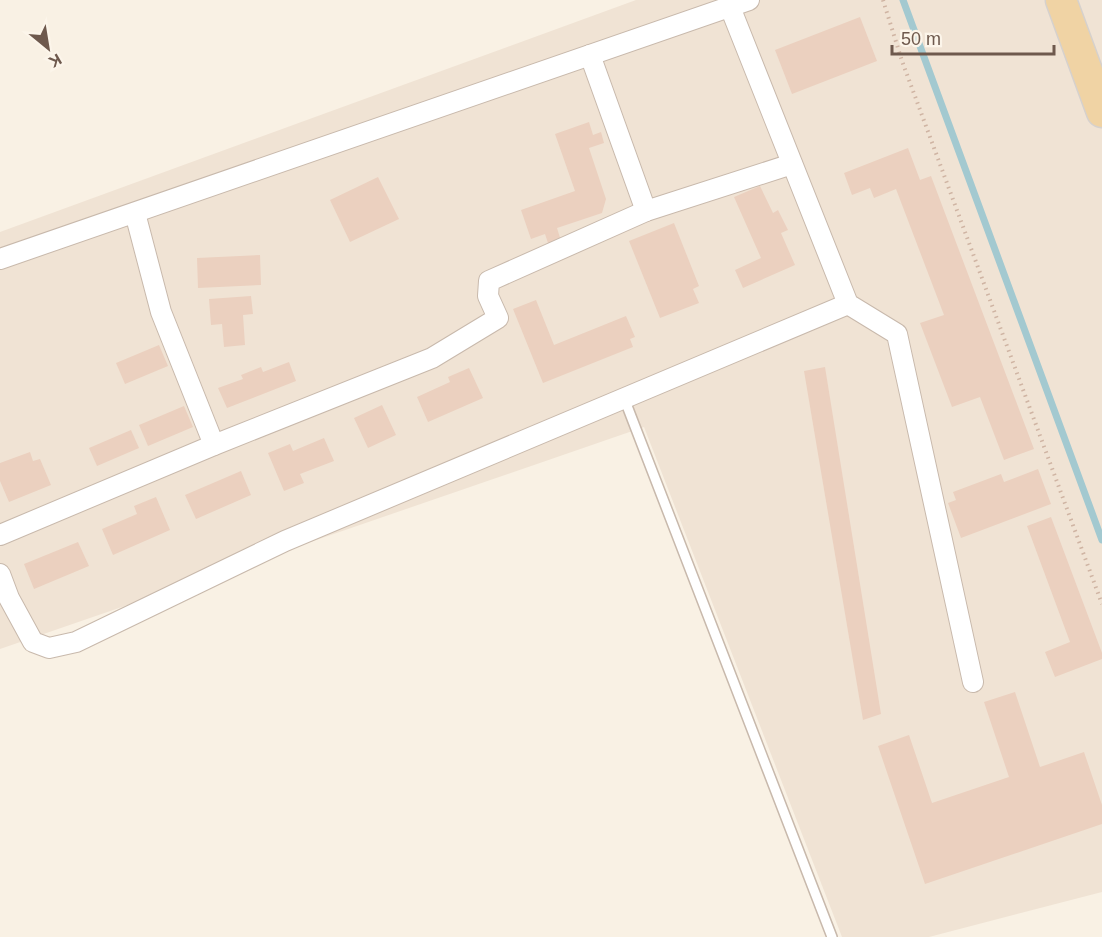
<svg xmlns="http://www.w3.org/2000/svg" width="1102" height="937" font-family="Helvetica,sans-serif">
<style>
.residential{fill:#f0e3d4}
.lines{fill:none;stroke-linecap:round;stroke-linejoin:round}
.stream{stroke:#a3c9d0;stroke-width:7}
.building{fill:#ebd0bf}
.service-casing{stroke:#c8b9ac;stroke-width:12}
.minor-casing{stroke:#c8b9ac;stroke-width:22}
.primary-casing{stroke:#d6d1cd;stroke-width:33}
.path{stroke:#cfb4a3;stroke-width:4;stroke-dasharray:1.5 4.5;stroke-linecap:butt}
.service{stroke:#fff;stroke-width:9}
.minor{stroke:#fff;stroke-width:20}
.primary{stroke:#f0d3a4;stroke-width:30}
</style>
<rect width="100%" height="100%" fill="#f9f1e4"/>
<path class="residential" d="M 636,0 L 1102,0 L 1102,892 L 929,937 L 842,937 L 644,427 L 0,649 L 0,232 Z"/>
<g class="lines">
<path class="stream" d="M 903,0 L 1102,540"/>
</g>
<g class="building">
<path d="M 860,17 L 877,61 L 792,94 L 775,50 Z"/>
<path d="M 589,122 L 593,135 L 601,132 L 604,143 L 589,148 L 606,199 L 602,213 L 557,228 L 561,241 L 549,246 L 545,234 L 531,239 L 521,210 L 575,191 L 555,134 Z"/>
<path d="M 908,148 L 920,180 L 931,176 L 1034,449 L 1004,460 L 980,397 L 952,407 L 920,323 L 944,315 L 896,189 L 874,198 L 870,188 L 852,195 L 844,173 Z"/>
<path d="M 378,177 L 399,219 L 350,242 L 330,200 Z"/>
<path d="M 760,186 L 773,213 L 778,210 L 788,230 L 781,233 L 795,265 L 743,288 L 735,270 L 761,258 L 734,197 Z"/>
<path d="M 674,223 L 699,286 L 693,289 L 699,303 L 660,318 L 629,241 Z"/>
<path d="M 260,255 L 261,285 L 198,288 L 197,258 Z"/>
<path d="M 251,296 L 253,314 L 243,315 L 245,345 L 224,347 L 222,324 L 211,325 L 209,299 Z"/>
<path d="M 536,300 L 554,345 L 626,316 L 635,337 L 630,339 L 633,347 L 543,383 L 513,309 Z"/>
<path d="M 159,345 L 168,366 L 125,384 L 116,363 Z"/>
<path d="M 289,362 L 296,381 L 227,408 L 218,388 L 243,379 L 241,375 L 261,367 L 263,372 Z"/>
<path d="M 825,367 L 881,714 L 863,720 L 804,371 Z"/>
<path d="M 469,368 L 483,398 L 428,422 L 417,397 L 450,382 L 448,377 Z"/>
<path d="M 382,405 L 396,435 L 368,448 L 354,418 Z"/>
<path d="M 184,406 L 193,427 L 148,446 L 139,425 Z"/>
<path d="M 131,430 L 139,448 L 97,466 L 89,448 Z"/>
<path d="M 324,438 L 334,461 L 300,474 L 304,483 L 284,491 L 268,453 L 290,444 L 293,451 Z"/>
<path d="M 30,452 L 33,461 L 40,459 L 51,485 L 9,502 L 0,481 L 0,463 Z"/>
<path d="M 1038,469 L 1051,504 L 961,538 L 948,503 L 956,500 L 953,492 L 1001,474 L 1004,482 Z"/>
<path d="M 241,471 L 251,495 L 196,519 L 185,495 Z"/>
<path d="M 156,497 L 170,530 L 113,555 L 102,529 L 137,514 L 134,506 Z"/>
<path d="M 1051,517 L 1102,653 L 1102,659 L 1055,677 L 1045,652 L 1070,642 L 1027,526 Z"/>
<path d="M 78,542 L 89,566 L 34,589 L 24,564 Z"/>
<path d="M 1015,692 L 1040,767 L 1084,752 L 1102,805 L 1102,824 L 925,884 L 878,746 L 909,735 L 932,803 L 1009,777 L 984,702 Z"/>
</g>
<g class="lines">
<defs>
<path id="service" d="M 624,398 L 832,937"/>
<g id="minor">
<path d="M 730,7 L 848,304 L 897,334 L 973,682"/>
<path d="M 590,55 L 646,211"/>
<path d="M 135,213 L 161,312 L 214,445"/>
<path d="M 0,259 L 749,0"/>
<path d="M 0,535 L 214,445 L 432,358 L 498,318 L 488,296 L 489,281 L 646,211 L 792,164"/>
<path d="M 0,574 L 9,598 L 33,642 L 49,648 L 76,642 L 285,541 L 848,304"/>
</g>
<path id="primary" d="M 1061,0 L 1102,112"/>
</defs>
<use href="#service" class="service-casing"/>
<use href="#minor" class="minor-casing"/>
<use href="#primary" class="primary-casing"/>
<path class="path" d="M 883,0 L 902,61 L 1102,604"/>
<use href="#service" class="service"/>
<use href="#minor" class="minor"/>
<use href="#primary" class="primary"/>
</g>
<g transform="translate(48 48) rotate(150)" stroke="#fcf5ea" stroke-width="4.5" paint-order="stroke">
<path d="M0-4.5L10 22L0 15L-10 22Z" fill="#6e594d"/>
<text y="-9" font-size="16" font-weight="bold" text-anchor="middle" fill="#6e594d">K</text>
</g>
<path d="M892 45v9h162v-9" fill="none" stroke="#6e594d" stroke-width="3"/>
<text x="901" y="45" font-size="18" fill="#6e594d" stroke="#fcf5ea" stroke-width="4.5" paint-order="stroke">50 m</text>
</svg>
